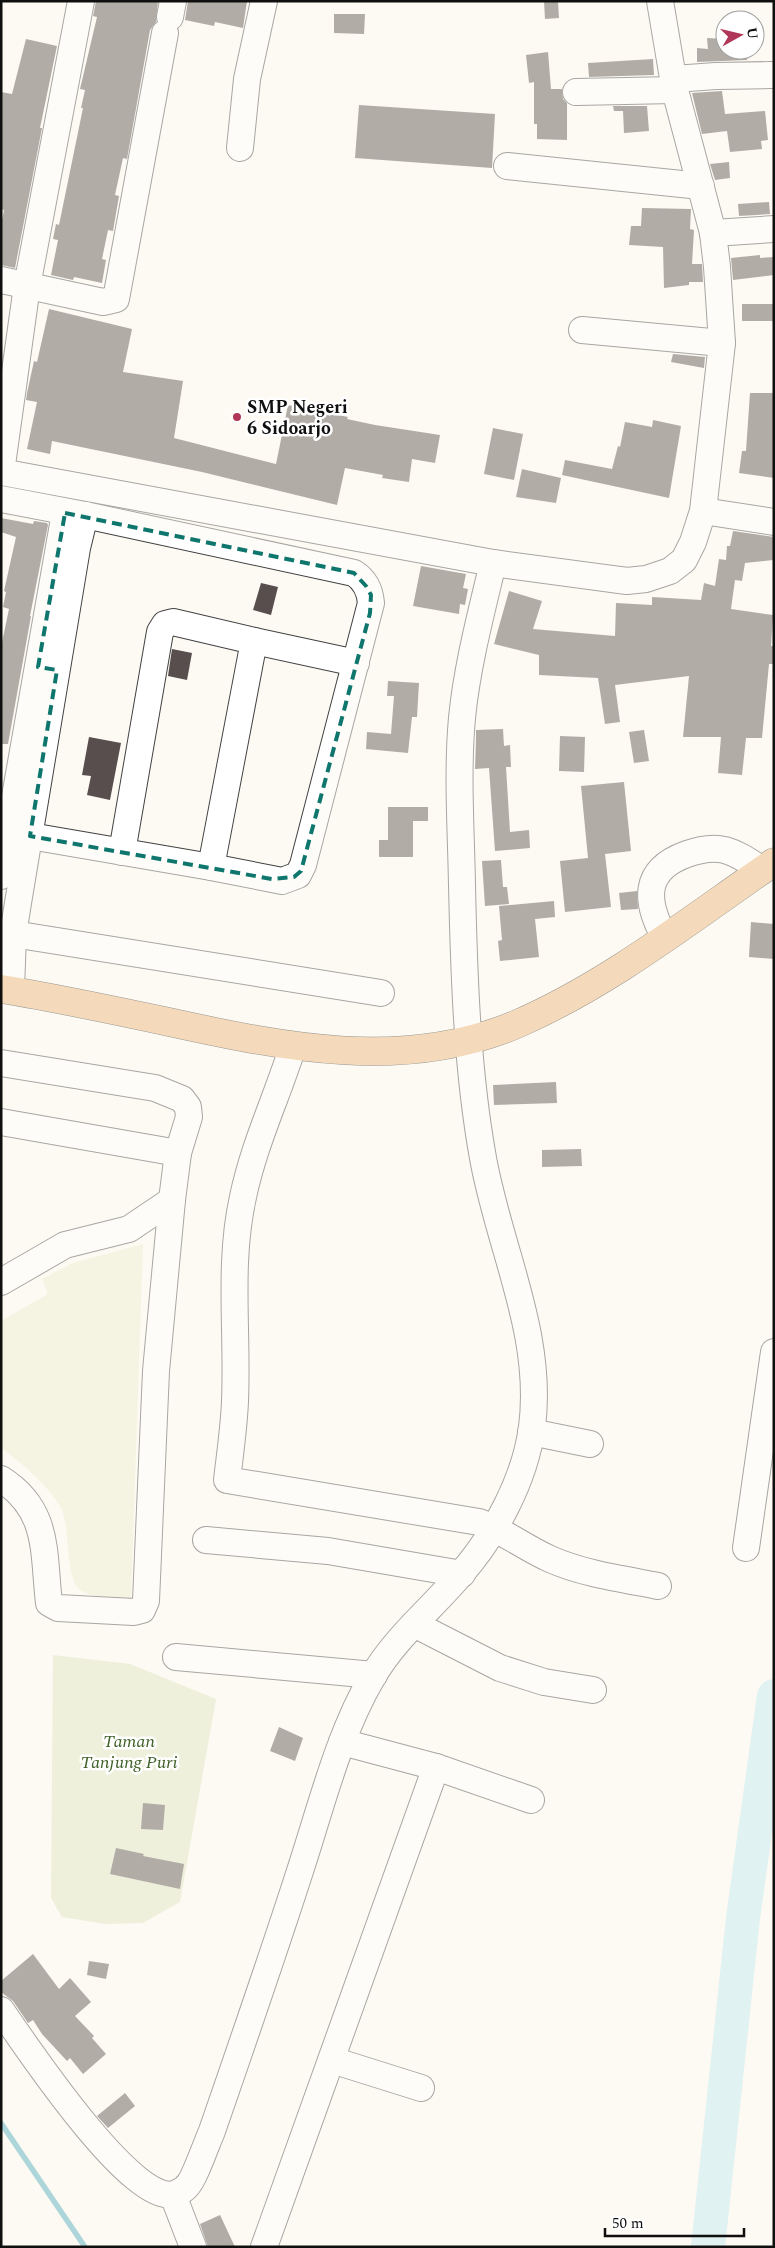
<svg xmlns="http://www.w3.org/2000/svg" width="775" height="2248" font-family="Spectral,serif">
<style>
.green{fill:#dbe5c0}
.pitch{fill:#eaedd0}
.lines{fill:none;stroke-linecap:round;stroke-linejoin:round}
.stream{stroke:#4dabbe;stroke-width:5.5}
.river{stroke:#bde8ef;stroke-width:34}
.building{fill:#574e4d}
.minor-casing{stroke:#424242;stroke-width:28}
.major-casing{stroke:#202020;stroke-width:29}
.minor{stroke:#fff;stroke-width:26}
.major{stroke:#e9b478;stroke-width:28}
.marked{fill:none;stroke:#0f766e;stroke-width:4;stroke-dasharray:10 6;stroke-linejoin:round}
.poi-dot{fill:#b03758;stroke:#fff;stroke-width:2}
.labels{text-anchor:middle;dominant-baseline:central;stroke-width:5;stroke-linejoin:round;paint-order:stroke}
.poi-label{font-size:18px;font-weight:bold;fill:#0f0f0f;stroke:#fff;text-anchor:start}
.park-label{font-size:18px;font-style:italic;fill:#406027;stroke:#fff}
</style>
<rect width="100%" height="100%" fill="#fdf9f3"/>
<path class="green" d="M 53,1655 L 130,1664 L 216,1699 L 180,1902 L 143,1923 L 105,1924 L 62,1917 L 51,1898 Z"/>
<path class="pitch" d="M 143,1244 L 131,1599 C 116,1598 96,1599 82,1591 C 64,1582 71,1528 61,1508 C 51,1488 20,1461 1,1448 L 1,1321 L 48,1294 L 42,1279 L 73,1263 Z"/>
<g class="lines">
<path class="stream" d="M 1,2123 L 85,2247"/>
<path class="river" d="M 708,2247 L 743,1918 L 774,1696"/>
</g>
<g class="building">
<path d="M 96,1 L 158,1 L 156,22 L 150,30 L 127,159 L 123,158 L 115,195 L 119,196 L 113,231 L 108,230 L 102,259 L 106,260 L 102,283 L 74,277 L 73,280 L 51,275 L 58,240 L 53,239 L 56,224 L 59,225 L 83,108 L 81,108 L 85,90 L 80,89 L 97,17 L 93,16 Z"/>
<path d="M 188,1 L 247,1 L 243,28 L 215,22 L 214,26 L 185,20 Z"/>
<path d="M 544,1 L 558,1 L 559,18 L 545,19 Z"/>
<path d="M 334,14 L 365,14 L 364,34 L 334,33 Z"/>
<path d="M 707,38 L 725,39 L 725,50 L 748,50 L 747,60 L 697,62 L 697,48 L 708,49 Z"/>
<path d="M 26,39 L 57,46 L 40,128 L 42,128 L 15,268 L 1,265 L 1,225 L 4,210 L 1,209 L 1,92 L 12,94 Z"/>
<path d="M 548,52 L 551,89 L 562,89 L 563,99 L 567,103 L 567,140 L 537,139 L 537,124 L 534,124 L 534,82 L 529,83 L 526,55 Z"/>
<path d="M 653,59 L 654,75 L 589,77 L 588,63 Z"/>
<path d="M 722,91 L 725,114 L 765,111 L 768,140 L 761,141 L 762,149 L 730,152 L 727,131 L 702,134 L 692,93 Z"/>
<path d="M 359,105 L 495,114 L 492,168 L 355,158 Z"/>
<path d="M 613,106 L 647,106 L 649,131 L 624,133 L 623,111 L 614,111 Z"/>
<path d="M 729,162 L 730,178 L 715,180 L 710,164 Z"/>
<path d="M 769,202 L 770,214 L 739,216 L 738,204 Z"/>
<path d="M 642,208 L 691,209 L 690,229 L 694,230 L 692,264 L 702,264 L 703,282 L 689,282 L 689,285 L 664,288 L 663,247 L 629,245 L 631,226 L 641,226 Z"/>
<path d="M 760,255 L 760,258 L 774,257 L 774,275 L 733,280 L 731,258 Z"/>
<rect x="742" y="304" width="32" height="17"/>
<path d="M 49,309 L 132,329 L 123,372 L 183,381 L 174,438 L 276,464 L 288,405 L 348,417 L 347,419 L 375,425 L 440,435 L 435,463 L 412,459 L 409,482 L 382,478 L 383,475 L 345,468 L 337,505 L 202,472 L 52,441 L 50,454 L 27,449 L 37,402 L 26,400 L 27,393 L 34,361 L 37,362 Z"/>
<path d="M 673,354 L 705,357 L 704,368 L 671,362 Z"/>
<path d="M 750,393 L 774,393 L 774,478 L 739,473 L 742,451 L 746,451 Z"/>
<path d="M 653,420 L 681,426 L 669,498 L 562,475 L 565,460 L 612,469 L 618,446 L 620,447 L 625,422 L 652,427 Z"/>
<path d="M 493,428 L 523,434 L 514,480 L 484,474 Z"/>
<path d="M 522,469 L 561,478 L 556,503 L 516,497 Z"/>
<path d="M 1,518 L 33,524 L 34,521 L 47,523 L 48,525 L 30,616 L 31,616 L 8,744 L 1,744 L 1,647 L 9,609 L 3,607 L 6,592 L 4,591 L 16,537 L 1,532 Z"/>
<path d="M 733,531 L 774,537 L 773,560 L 745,563 L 742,581 L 735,580 L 731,609 L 773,615 L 771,646 L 774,646 L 774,664 L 769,664 L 762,738 L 746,738 L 742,775 L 718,773 L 721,737 L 683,737 L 689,676 L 615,685 L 620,722 L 605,724 L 598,678 L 539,675 L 539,655 L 494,644 L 509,591 L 542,601 L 533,629 L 615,636 L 616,603 L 652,605 L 652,597 L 701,600 L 704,583 L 715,586 L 719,559 L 726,560 L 727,546 L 730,546 Z"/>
<path d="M 421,566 L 466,574 L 463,588 L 468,589 L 465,605 L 460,604 L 459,614 L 413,606 Z"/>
<path d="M 261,583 L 278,587 L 271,615 L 253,610 Z"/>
<path d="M 172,649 L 192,653 L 187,680 L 168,676 Z"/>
<path d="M 388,681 L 419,683 L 417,717 L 412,717 L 408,753 L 366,749 L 367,732 L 391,734 L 394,696 L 387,696 Z"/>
<path d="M 503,729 L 504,746 L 510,745 L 511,767 L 506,767 L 510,832 L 529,830 L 530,848 L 495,851 L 489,768 L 475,769 L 476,739 L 476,730 Z"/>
<path d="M 644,730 L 649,761 L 634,763 L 629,732 Z"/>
<path d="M 560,736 L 585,737 L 584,772 L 559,771 Z"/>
<path d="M 89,737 L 121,743 L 110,800 L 87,795 L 91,776 L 82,775 Z"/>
<path d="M 624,782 L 631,851 L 605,854 L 611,907 L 565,912 L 560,861 L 588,858 L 581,786 Z"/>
<path d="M 388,807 L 428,807 L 428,821 L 413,821 L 413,857 L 379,857 L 379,840 L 388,840 Z"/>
<path d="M 501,860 L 503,887 L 507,887 L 509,904 L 485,906 L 482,861 Z"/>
<path d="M 637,891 L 638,909 L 621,910 L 619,893 Z"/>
<path d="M 554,901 L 555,917 L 535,919 L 539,957 L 500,961 L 498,941 L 502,940 L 499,906 Z"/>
<path d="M 751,922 L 774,924 L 774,959 L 749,957 Z"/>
<path d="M 556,1082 L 557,1103 L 494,1105 L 493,1085 Z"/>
<path d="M 581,1149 L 582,1166 L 542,1167 L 542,1150 Z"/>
<path d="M 279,1727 L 303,1738 L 295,1761 L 270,1751 Z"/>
<path d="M 143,1803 L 165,1805 L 163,1830 L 141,1829 Z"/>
<path d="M 116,1848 L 144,1854 L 143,1856 L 184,1864 L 180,1889 L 110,1874 Z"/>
<path d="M 33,1954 L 59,1989 L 70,1978 L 91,2002 L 75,2016 L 94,2036 L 92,2038 L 106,2054 L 83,2074 L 70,2058 L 67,2061 L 42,2034 L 33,2020 L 28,2023 L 13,2001 L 1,1992 L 1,1981 Z"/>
<path d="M 89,1961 L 109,1964 L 106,1979 L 87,1975 Z"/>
<path d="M 125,2093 L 135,2106 L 108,2128 L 97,2116 Z"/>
<path d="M 220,2215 L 235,2247 L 208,2247 L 200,2224 Z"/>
</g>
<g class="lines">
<defs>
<g id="minor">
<path d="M 170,17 L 173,1"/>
<path d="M 674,79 L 716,76 L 771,75"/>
<path d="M 576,92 L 675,90"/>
<path d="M 240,148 L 247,79 L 264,1"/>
<path d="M 507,166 L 701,186"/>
<path d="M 713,233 L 774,229"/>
<path d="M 1,280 L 103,302 L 116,299 L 165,33"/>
<path d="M 582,330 L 722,343"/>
<path d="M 1,472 L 493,563 L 627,581 L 646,579 L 670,571 L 684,560 L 693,542 L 703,511 L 722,343 L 717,267 L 713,233 L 675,90 L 660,1"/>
<path d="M 1,472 L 27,286 L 81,1"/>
<path d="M 1,499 L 85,515 L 354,573 C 365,580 370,591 371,603 L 303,865 L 298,875 L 282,881 L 272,879 L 211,867 L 1,831"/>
<path d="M 703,511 L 774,522"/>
<path d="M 254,641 L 356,663"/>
<path d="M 122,852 L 160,632 L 165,624 L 173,622 L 254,641 L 211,867"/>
<path d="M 1,876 L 65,513"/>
<path d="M 1,932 L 381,993"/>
<path d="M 665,938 C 645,902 642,870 687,854 C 698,850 713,847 725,850 C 739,854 750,862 762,870"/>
<path d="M 11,990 L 13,934 L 18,903 L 77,548 L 85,515"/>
<path d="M 293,1046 C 277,1097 254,1144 243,1197 C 228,1264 238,1332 235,1401 C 234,1427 230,1454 227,1480 L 479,1522 C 504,1531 525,1548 550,1559 C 584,1574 622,1579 658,1586"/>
<path d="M 1,1063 L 155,1088 L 182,1099 L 188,1107 L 189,1117 L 178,1153 L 172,1200 L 156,1371 L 146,1601 L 142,1610 L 134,1612 L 58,1608 L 49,1603 C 43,1553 50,1510 1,1479"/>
<path d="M 1,1122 L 178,1153"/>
<path d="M 1,1282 L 65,1245 L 129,1229 L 172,1200"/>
<path d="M 531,1432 L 590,1444"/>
<path d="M 206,1540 L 328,1551 L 462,1574"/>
<path d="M 746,1548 L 774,1352"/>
<path d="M 414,1624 L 500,1668 L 544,1682 L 593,1690"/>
<path d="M 176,1657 L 374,1675"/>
<path d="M 342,1742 L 436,1767 L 531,1800"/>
<path d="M 1,2010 C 24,2043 132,2206 174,2194 C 178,2193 185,2189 187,2186 C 194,2180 207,2142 212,2131 C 242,2044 272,1958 300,1871 C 321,1807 339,1733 373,1676 C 395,1638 432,1608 460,1575 C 495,1535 525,1480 532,1427 C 544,1334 499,1248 483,1158 C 467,1069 464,976 462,885 C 461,829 457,773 462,718 C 467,666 481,614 493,563"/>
<path d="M 332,2060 L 421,2088"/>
<path d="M 173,2195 L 193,2247"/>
<path d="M 264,2247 L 436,1767"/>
</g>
<path id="major" d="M 1,989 C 57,998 113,1010 169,1022 C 283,1047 404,1072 517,1024 C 609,984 691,919 774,862"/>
</defs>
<use href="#minor" class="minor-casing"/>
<use href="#major" class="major-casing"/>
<use href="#minor" class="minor"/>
<use href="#major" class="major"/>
</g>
<path d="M0 0H775V2248H0ZM 65,513 L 354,573 L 366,586 L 371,595 L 370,613 L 301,871 L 294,877 L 272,879 L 30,836 L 57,670 L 38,667 Z" fill="#fdf9f3" fill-opacity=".55" fill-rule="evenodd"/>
<path class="marked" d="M 65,513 L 354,573 L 366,586 L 371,595 L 370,613 L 301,871 L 294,877 L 272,879 L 30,836 L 57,670 L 38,667 Z"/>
<circle class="poi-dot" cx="237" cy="417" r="5"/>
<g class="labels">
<g class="poi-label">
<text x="247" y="407">SMP Negeri<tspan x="247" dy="21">6 Sidoarjo</tspan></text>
</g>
<g class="park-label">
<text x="129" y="1741">Taman<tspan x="129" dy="21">Tanjung Puri</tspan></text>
</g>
</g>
<rect width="775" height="2248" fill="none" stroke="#0f0f0f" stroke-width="5"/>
<g transform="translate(740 35) rotate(82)"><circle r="24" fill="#ffffff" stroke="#9f9f9f"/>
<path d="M0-4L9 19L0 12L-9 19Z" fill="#b03758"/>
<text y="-8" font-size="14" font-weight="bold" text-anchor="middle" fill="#0f0f0f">U</text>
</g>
<path d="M605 2228v8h139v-8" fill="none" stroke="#0f0f0f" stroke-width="2.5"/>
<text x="612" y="2228" font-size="15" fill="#0f0f0f" stroke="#ffffff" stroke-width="4" paint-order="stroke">50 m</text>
</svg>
